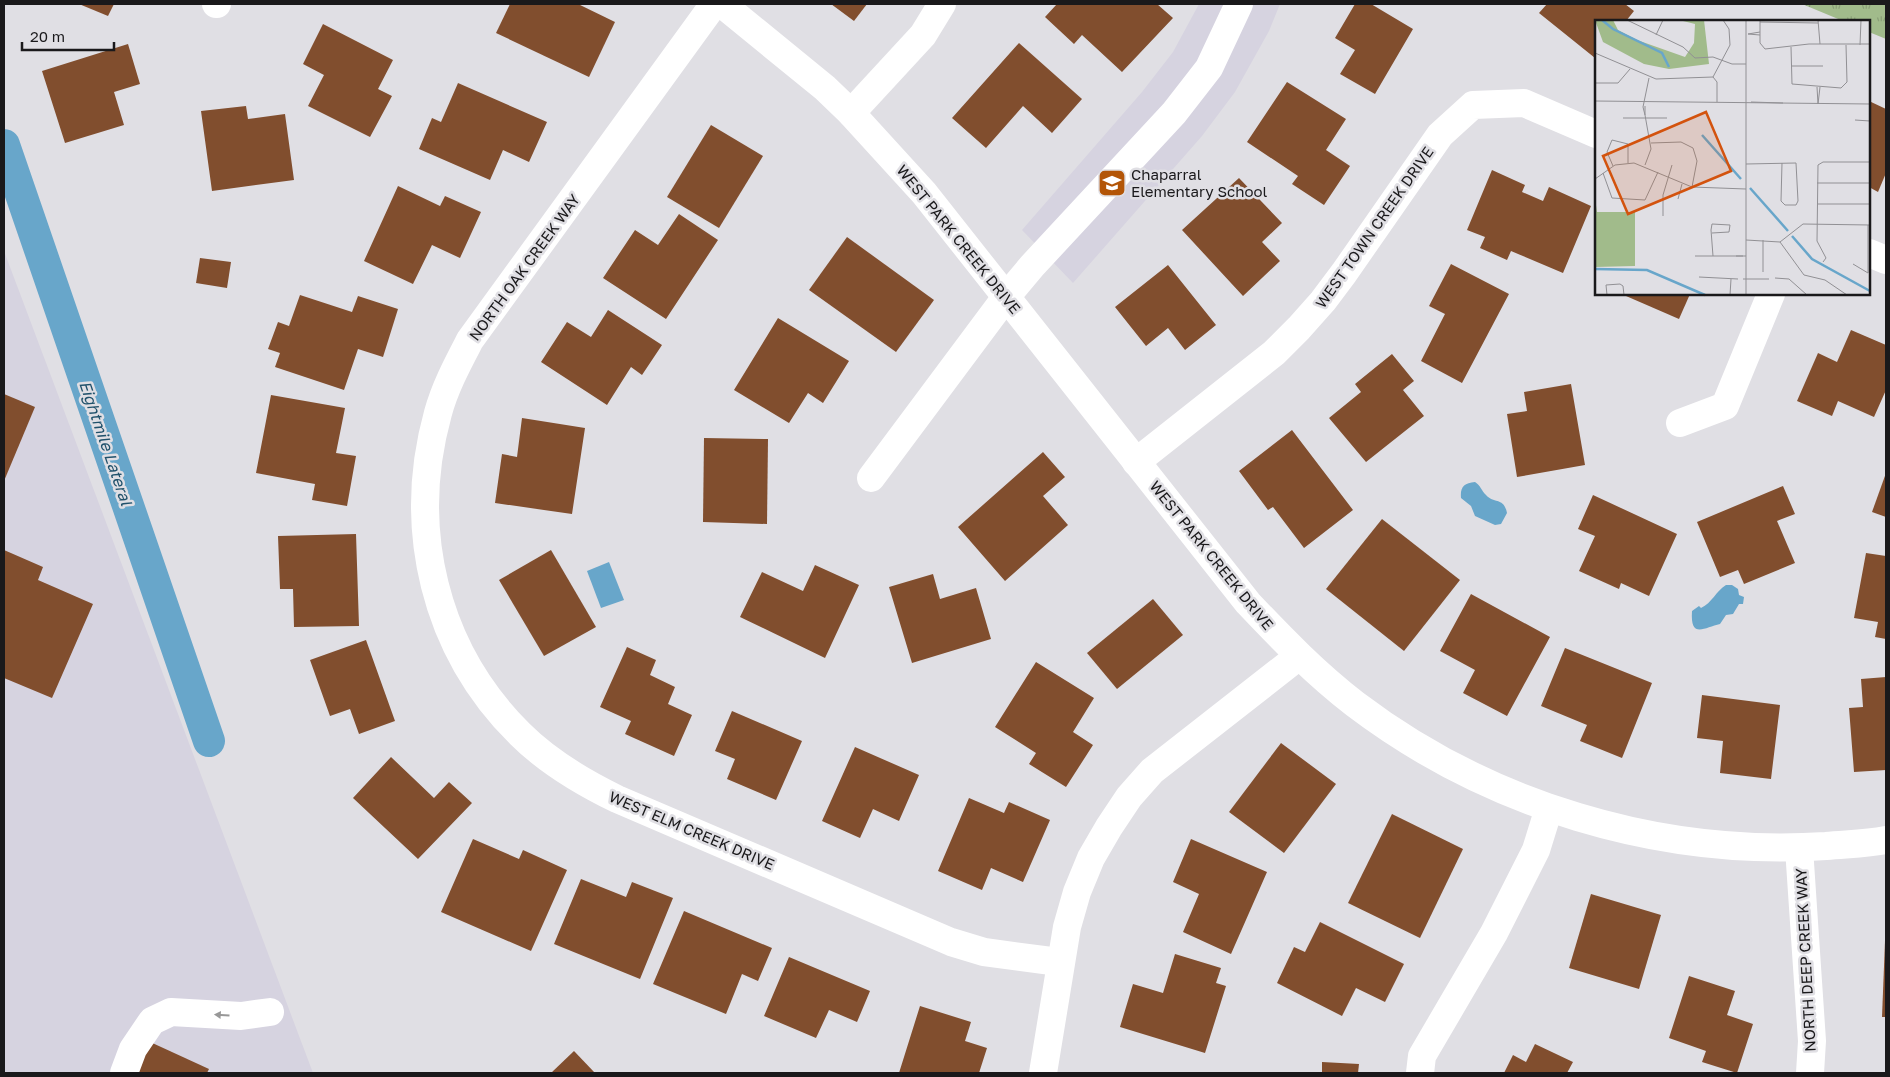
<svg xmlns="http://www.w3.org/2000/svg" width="1890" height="1077" font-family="'Golos Text',sans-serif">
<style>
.built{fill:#d6d3e0}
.park{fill:url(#park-tufts)}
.water{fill:#68a6ca}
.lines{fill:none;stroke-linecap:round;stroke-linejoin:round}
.canal{stroke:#68a6ca;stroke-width:32}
.building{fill:#814e2e}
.minor{stroke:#fff;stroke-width:28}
.oneway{fill:#989898}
.labels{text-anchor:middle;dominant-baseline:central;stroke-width:5;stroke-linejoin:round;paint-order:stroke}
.poi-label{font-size:15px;fill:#1a191b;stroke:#e0dfe4;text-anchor:start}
.street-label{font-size:15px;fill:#1a191b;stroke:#e0dfe4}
.water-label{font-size:16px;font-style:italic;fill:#20516b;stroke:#e0dfe4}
.inset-river{fill:none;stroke:#68a6ca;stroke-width:2.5}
.inset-road{fill:none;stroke:#919094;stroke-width:1}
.view{fill:#d3530e;fill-opacity:0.15;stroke:#d3530e;stroke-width:2.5}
.inset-edge{fill:none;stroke:#1a191b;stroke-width:2.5}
</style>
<defs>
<pattern id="park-tufts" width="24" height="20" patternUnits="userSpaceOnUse" patternTransform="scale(1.25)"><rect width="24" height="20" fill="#a1bb8b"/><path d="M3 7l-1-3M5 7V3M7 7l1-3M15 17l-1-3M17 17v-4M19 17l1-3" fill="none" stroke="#8aa077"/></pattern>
</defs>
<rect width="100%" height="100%" fill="#e0dfe4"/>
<g class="built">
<path d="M 1199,4 L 1280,4 L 1269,31 L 1235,92 L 1202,136 L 1073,283 L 1022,230 L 1142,92 L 1173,52 Z"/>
<path d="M 4,251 L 313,1073 L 4,1073 Z"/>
</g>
<path class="park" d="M 1802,4 L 1886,4 L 1886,39 L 1869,32 L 1869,21 L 1843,21 Z"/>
<g class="water">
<path d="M 1475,482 C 1481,486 1481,490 1486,495 C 1494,504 1504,497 1507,513 L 1501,524 L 1495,525 L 1475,516 L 1471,506 L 1461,498 C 1460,487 1464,483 1475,482 Z"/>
<path d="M 609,562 L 624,600 L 601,608 L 587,571 Z"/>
<path d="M 1726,585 L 1732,585 L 1738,589 L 1739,595 L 1744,597 L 1743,604 L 1739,604 L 1733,614 L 1726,615 L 1720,624 C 1705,627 1690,640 1692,611 L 1699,606 L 1701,608 C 1712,603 1716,591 1726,585 Z"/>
</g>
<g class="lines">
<path class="canal" d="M 4,145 L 209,741"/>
</g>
<g class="building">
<path d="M 79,4 L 114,4 L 108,16 Z"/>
<path d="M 510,4 L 578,4 L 615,22 L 589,77 L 496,33 Z"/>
<path d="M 831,4 L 867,4 L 854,21 Z"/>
<path d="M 1057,4 L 1157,4 L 1173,18 L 1122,72 L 1082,35 L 1074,44 L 1045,17 Z"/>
<path d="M 1355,4 L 1371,4 L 1413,29 L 1375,94 L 1340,74 L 1355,50 L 1335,38 Z"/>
<path d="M 1547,4 L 1625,4 L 1634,11 L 1626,21 L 1596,21 L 1595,58 L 1539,13 Z"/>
<path d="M 323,24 L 393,60 L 378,89 L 392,96 L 370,137 L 308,106 L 324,75 L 303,64 Z"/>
<path d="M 1019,43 L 1082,99 L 1052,133 L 1023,106 L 986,148 L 952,118 Z"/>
<path d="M 128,44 L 140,84 L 114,92 L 124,125 L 65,143 L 42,71 Z"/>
<path d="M 1287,82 L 1346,119 L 1326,150 L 1350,166 L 1324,205 L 1292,184 L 1298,176 L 1247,142 Z"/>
<path d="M 458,83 L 547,122 L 529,162 L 503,150 L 490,180 L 419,149 L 432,118 L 441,122 Z"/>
<path d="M 1869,101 L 1886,109 L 1886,173 L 1878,192 L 1869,187 Z"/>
<path d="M 246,106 L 248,119 L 285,114 L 294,180 L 212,191 L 201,111 Z"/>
<path d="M 711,125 L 763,156 L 719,228 L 667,197 Z"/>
<path d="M 1492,170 L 1525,185 L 1522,192 L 1543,201 L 1549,187 L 1591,206 L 1563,273 L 1511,251 L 1507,260 L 1480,248 L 1485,237 L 1467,230 Z"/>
<path d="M 1239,178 L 1282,223 L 1262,242 L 1280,261 L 1243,296 L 1182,230 Z"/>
<path d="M 398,186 L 440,206 L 445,196 L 481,212 L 460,258 L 432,245 L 413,284 L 364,261 Z"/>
<path d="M 679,214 L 718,240 L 666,319 L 603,278 L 635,230 L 658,245 Z"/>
<path d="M 847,237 L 934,300 L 896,352 L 809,290 Z"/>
<path d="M 200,258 L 231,262 L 227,288 L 196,283 Z"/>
<path d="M 1451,264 L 1509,294 L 1462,383 L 1421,361 L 1445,314 L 1429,306 Z"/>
<path d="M 1168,265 L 1216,325 L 1185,350 L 1168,328 L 1146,346 L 1115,307 Z"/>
<path d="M 1627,294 L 1690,294 L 1679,319 L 1626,296 Z"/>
<path d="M 300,295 L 352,312 L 358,296 L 398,309 L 383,357 L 358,349 L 344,390 L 275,367 L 280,353 L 268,349 L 278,322 L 289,326 Z"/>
<path d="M 608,310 L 662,345 L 642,375 L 631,367 L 607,405 L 541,362 L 567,322 L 591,337 Z"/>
<path d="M 778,318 L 849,361 L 823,403 L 808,393 L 789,423 L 734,390 Z"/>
<path d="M 1851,330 L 1886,345 L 1886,390 L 1874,417 L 1838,401 L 1832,416 L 1797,401 L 1818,353 L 1837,362 Z"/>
<path d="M 1392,354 L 1414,381 L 1403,390 L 1424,416 L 1366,462 L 1329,418 L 1361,392 L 1355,384 Z"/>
<path d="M 1571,384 L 1585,465 L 1517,477 L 1507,414 L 1527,411 L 1524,392 Z"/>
<path d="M 4,394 L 35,407 L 4,481 Z"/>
<path d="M 271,395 L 345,408 L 336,453 L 356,456 L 347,506 L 312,500 L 315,484 L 256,473 Z"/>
<path d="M 522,418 L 585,428 L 572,514 L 495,503 L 502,454 L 517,457 Z"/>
<path d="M 1292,430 L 1353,510 L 1304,548 L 1273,507 L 1268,510 L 1239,471 Z"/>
<path d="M 704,438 L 768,439 L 767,524 L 703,522 Z"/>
<path d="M 1043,452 L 1065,477 L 1043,496 L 1068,525 L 1005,581 L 958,527 Z"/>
<path d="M 1886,473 L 1886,517 L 1872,512 Z"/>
<path d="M 1783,486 L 1795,514 L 1777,521 L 1795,563 L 1744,584 L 1738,570 L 1720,577 L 1697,522 Z"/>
<path d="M 1593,495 L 1677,534 L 1649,596 L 1621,583 L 1619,589 L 1579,571 L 1595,536 L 1578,529 Z"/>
<path d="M 1382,519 L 1460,580 L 1404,651 L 1326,589 Z"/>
<path d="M 356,534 L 359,626 L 294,627 L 293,589 L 280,589 L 278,536 Z"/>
<path d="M 4,550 L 43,567 L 38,580 L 93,604 L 52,698 L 4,678 Z"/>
<path d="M 551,550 L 596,627 L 544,656 L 499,580 Z"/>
<path d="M 1866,553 L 1886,556 L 1886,639 L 1875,637 L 1878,622 L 1854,618 Z"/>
<path d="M 815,565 L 859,585 L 825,658 L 740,617 L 762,572 L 803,591 Z"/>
<path d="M 933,574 L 940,599 L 976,588 L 991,639 L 912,663 L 889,587 Z"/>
<path d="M 1471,594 L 1550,637 L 1507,716 L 1463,693 L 1475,670 L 1440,651 Z"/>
<path d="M 1153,599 L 1183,635 L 1117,689 L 1087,653 Z"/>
<path d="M 366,640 L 395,721 L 359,734 L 350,709 L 330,716 L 310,660 Z"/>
<path d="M 627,647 L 656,660 L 650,675 L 675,687 L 668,704 L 692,715 L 674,756 L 625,734 L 631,721 L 600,707 Z"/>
<path d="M 1565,648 L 1652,683 L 1622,758 L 1580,741 L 1587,725 L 1541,706 Z"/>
<path d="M 1036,662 L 1094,698 L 1073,732 L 1093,745 L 1066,787 L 1029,764 L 1036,753 L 995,727 Z"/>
<path d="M 1886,677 L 1886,770 L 1854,772 L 1849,708 L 1863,707 L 1861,679 Z"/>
<path d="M 1702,695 L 1780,705 L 1771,779 L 1720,773 L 1723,741 L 1697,738 Z"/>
<path d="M 732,711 L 802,741 L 776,800 L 727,779 L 735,759 L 715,751 Z"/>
<path d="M 1281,743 L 1336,784 L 1284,853 L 1229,812 Z"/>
<path d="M 855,747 L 919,775 L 899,821 L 873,809 L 860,838 L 822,821 Z"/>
<path d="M 391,757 L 434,798 L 449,782 L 472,803 L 418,859 L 353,798 Z"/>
<path d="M 969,798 L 1004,813 L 1009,802 L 1050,820 L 1023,882 L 991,868 L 982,890 L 938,871 Z"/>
<path d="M 1392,814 L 1463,849 L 1420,938 L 1348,903 Z"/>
<path d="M 473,839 L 519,859 L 523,850 L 567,870 L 531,951 L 441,912 Z"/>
<path d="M 1191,839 L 1267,872 L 1231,954 L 1183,932 L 1199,894 L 1173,882 Z"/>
<path d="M 581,879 L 626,897 L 632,882 L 673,898 L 640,979 L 554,944 Z"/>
<path d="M 1591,894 L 1661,915 L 1639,989 L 1569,968 Z"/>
<path d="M 684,911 L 772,948 L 758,981 L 742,974 L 726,1014 L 653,984 Z"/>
<path d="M 1320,922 L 1404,964 L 1385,1002 L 1356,988 L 1342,1016 L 1277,983 L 1294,947 L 1305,952 Z"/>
<path d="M 1885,941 L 1886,941 L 1886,1017 L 1882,1017 Z"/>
<path d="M 1175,954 L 1221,968 L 1216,983 L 1226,986 L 1205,1053 L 1120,1027 L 1133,984 L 1163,993 Z"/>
<path d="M 789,957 L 870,991 L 857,1022 L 829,1010 L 816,1038 L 764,1016 Z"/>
<path d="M 1689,976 L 1735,991 L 1727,1015 L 1753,1024 L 1737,1073 L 1702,1062 L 1706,1051 L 1669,1038 Z"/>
<path d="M 920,1006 L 971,1022 L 965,1041 L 987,1048 L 979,1073 L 899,1073 Z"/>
<path d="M 148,1041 L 209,1069 L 207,1073 L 133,1073 Z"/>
<path d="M 1535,1044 L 1573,1062 L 1567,1073 L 1504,1073 L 1513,1055 L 1526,1062 Z"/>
<path d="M 574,1051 L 595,1073 L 551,1073 Z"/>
<path d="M 1322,1062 L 1359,1064 L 1358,1073 L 1322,1073 Z"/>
</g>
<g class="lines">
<g class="minor">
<path d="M 216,4 L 217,4"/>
<path d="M 714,4 L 470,340 C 458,363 445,387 438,413 C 406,528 434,649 520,734 C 548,762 582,782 617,799 L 951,942 L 984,952 L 1059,962"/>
<path d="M 722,4 L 825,88 L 851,113 L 924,193 L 1248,603 C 1282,639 1316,674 1355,704 C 1488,805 1659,857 1826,846 C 1846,844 1866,844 1886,840"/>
<path d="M 851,113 L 923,35 L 942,4"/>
<path d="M 1869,253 L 1886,260"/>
<path d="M 1680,423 L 1725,406 L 1771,294"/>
<path d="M 1136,462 L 1274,353 L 1299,328 L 1323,301 L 1344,273 L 1440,135 L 1473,105 L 1524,103 L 1596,134"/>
<path d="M 871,478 L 1006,297 L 1032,266 L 1174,113 L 1209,68 L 1239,4"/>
<path d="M 1799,848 L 1812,1041 L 1810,1073"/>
<path d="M 124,1073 L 133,1049 L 152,1021 L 171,1012 L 241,1016 L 270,1012"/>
<path d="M 1043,1073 L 1067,927 L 1077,892 L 1091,858 L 1109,827 L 1129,797 L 1152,771 L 1299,656"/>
<path d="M 1420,1073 L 1422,1056 L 1494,933 L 1536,850 L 1549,808"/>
</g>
</g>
<defs><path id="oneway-solid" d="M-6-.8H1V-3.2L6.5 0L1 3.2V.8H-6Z" transform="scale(1.25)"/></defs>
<use class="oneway" href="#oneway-solid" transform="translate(222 1015) rotate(-176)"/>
<defs>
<symbol id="school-square" viewBox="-11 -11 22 22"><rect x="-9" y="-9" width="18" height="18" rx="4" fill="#b35507" stroke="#e0dfe4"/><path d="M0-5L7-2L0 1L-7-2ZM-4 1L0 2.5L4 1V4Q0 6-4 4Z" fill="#fff"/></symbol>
</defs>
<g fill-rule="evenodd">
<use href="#school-square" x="1096" y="167" width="32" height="32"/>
</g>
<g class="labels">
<g class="poi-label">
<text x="1131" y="174">Chaparral<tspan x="1131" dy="17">Elementary School</tspan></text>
</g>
<g class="street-label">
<text transform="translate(1374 227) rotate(-55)">WEST TOWN CREEK DRIVE</text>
<text transform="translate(959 239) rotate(51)">WEST PARK CREEK DRIVE</text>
<text transform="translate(524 267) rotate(-54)">NORTH OAK CREEK WAY</text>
<text transform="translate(1212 555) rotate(51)">WEST PARK CREEK DRIVE</text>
<text transform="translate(692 830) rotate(23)">WEST ELM CREEK DRIVE</text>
<text transform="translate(1805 960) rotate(-93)">NORTH DEEP CREEK WAY</text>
</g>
<g class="water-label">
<text transform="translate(106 443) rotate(71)">Eightmile Lateral</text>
</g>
</g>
<g transform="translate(1595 20)">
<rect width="275" height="275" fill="#e0dfe4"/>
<path d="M 0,0 L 18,0 L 23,10 L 42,20 L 90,37 L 99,23 L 100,4 L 84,0 L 109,0 L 114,44 L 74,49 L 49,44 L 8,22 Z" fill="#a1bb8b"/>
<path d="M 0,178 L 2,192 L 40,192 L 40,246 L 0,247 Z" fill="#a1bb8b"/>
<path class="inset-river" d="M 7,0 L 18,9 L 67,33 L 74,47M 107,115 L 146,159M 155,168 L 193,211M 197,216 L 217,239 L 275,271M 0,249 L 52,250 L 110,275"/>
<path class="inset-road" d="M 32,0 L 88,27 L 100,38 L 118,37 L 137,44 L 151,44M 151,0 L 151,275M 165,0 L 165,23 L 170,29 L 214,24 L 275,24M 223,0 L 225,24M 165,2 L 223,3M 165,12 L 153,14 L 165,15M 61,15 L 68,0M 265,25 L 266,0M 196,27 L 197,64 L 246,68 L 252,62 L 251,25M 0,33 L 61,59 L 118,57 L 122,62 L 122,82M 197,46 L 228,46M 118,57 L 135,25 L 134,9 L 128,0M 0,63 L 23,63 L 35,49M 222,67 L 223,84 L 225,67M 0,81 L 275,84M 156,82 L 188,83M 50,86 L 50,95 L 48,87 L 54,58M 28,98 L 72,98M 260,100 L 275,101M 56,123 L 86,122 L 98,128 L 102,141 L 97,167M 151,144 L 201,143 L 203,181 L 201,185 L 190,185 L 186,181 L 187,143M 50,145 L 56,129 L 50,95M 18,146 L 12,132 L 17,120 L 33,124 L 33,143M 8,153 L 17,178 L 50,180 L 63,152M 0,159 L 20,145 L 39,143 L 97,167 L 151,169M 222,163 L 275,163M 83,179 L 87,164M 223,184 L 275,184M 68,196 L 68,175 L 77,145M 117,213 L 134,212 L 135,205 L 117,204 L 116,210 L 118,236M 151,220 L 185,222 L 208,204 L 275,205M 168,220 L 168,252M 185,222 L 209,255 L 230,260 L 252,275M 100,236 L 141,236M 148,236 L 141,236 L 151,236M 228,242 L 231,238 L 222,221 L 223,145 L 228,142 L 275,142M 258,244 L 273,253M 273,253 L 273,205M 104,257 L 143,259M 180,258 L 194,259 L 212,275M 148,259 L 174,259M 12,275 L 11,265 L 25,264 L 28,266 L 29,275M 135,275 L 136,259"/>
<path class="view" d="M 111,92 L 136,151 L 33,194 L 8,136 Z"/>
<rect width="275" height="275" class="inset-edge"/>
</g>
<rect width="1890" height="1077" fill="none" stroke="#1a191b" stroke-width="10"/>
<path d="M22 42v8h92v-8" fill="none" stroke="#1a191b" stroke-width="2.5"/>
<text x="30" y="42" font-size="15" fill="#1a191b" stroke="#e0dfe4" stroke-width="4" paint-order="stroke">20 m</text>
</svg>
